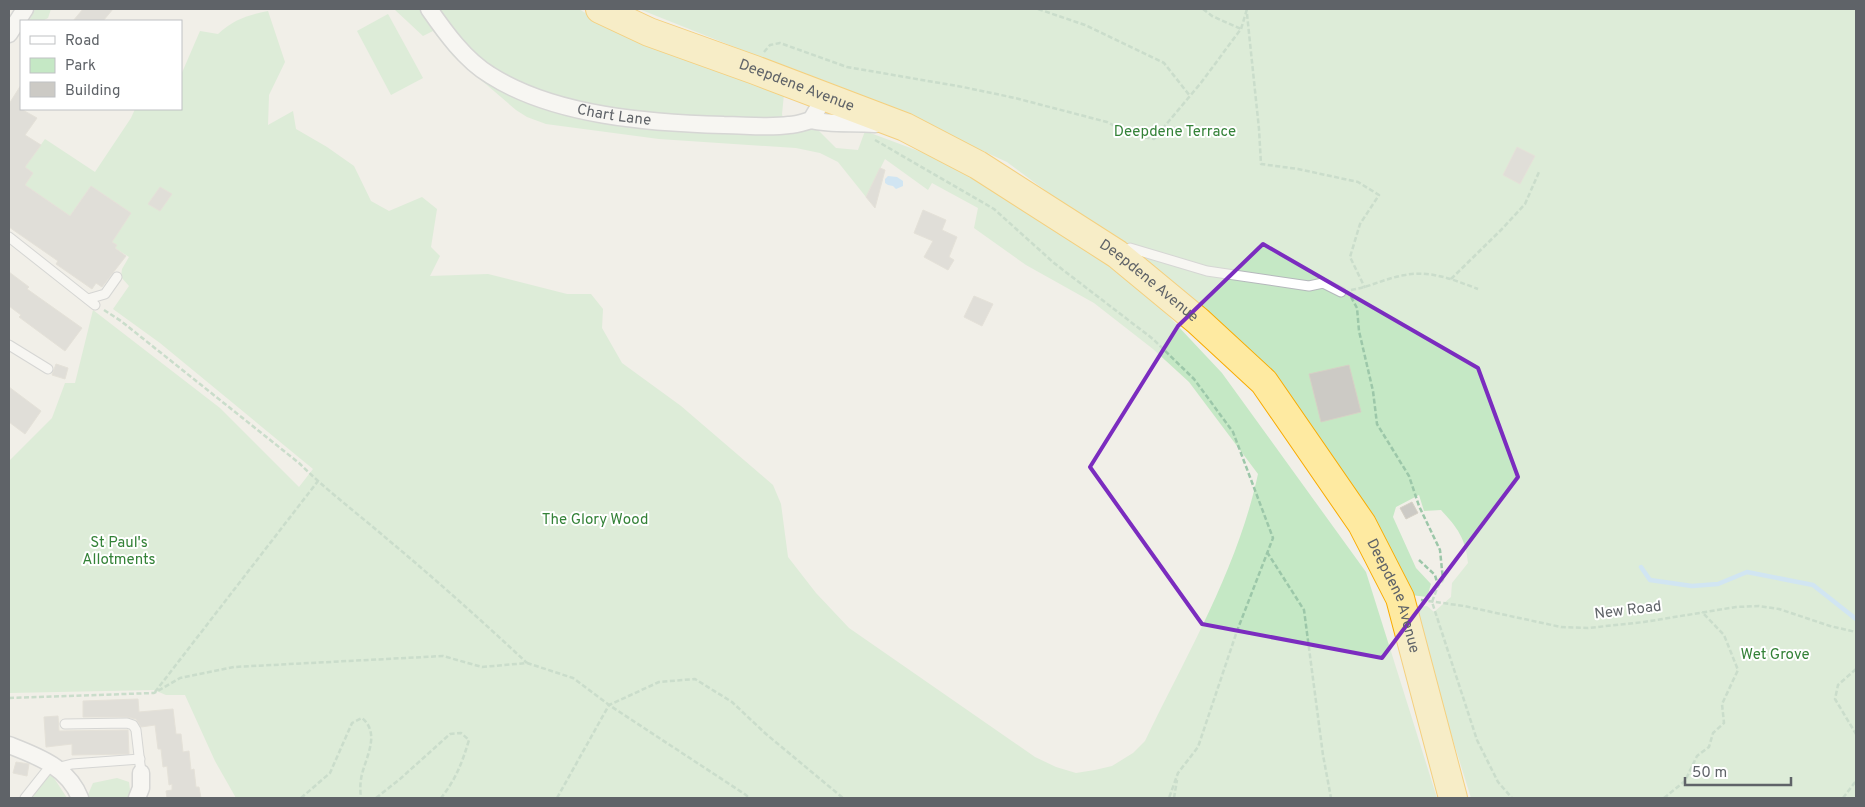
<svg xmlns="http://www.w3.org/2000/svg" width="1865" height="807" font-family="Overpass,sans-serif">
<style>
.green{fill:#c5e8c5}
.water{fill:#aadaff}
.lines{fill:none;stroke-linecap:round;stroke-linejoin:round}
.stream{stroke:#aadaff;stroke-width:4.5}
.building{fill:#cccac5;stroke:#d6d1c6}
.service-casing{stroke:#b5b8bc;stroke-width:11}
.minor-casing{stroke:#b5b8bc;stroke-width:19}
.trunk-casing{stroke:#f9ab00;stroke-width:30}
.path{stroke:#9cc7a9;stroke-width:2.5;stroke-dasharray:5 2.5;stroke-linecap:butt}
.service{stroke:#fff;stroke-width:9}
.minor{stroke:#fff;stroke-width:16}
.trunk{stroke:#feeaa1;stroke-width:28}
.marked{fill:none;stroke:#7b2cbf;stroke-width:4;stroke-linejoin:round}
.labels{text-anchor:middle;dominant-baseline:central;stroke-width:4;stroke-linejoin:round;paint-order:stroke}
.street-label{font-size:15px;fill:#5f6368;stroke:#fff}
.park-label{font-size:15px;fill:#348238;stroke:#fff}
</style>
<rect width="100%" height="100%" fill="#f1efe8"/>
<g class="green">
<path d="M 35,9 L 51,9 L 48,18 L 42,21 L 29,21 Z"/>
<path d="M 394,9 L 579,9 L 593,18 L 784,94 L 782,114 L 785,131 L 817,129 L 836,148 L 858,150 L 865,131 L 948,162 L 1129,274 L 1222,373 L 1366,572 L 1437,798 L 236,798 L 215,761 L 185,695 L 166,695 L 154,690 L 9,693 L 9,461 L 52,418 L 65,383 L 75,383 L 93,310 L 220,408 L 299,487 L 313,469 L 160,343 L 113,309 L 129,286 L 121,277 L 122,269 L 129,257 L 115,248 L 117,245 L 101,235 L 131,213 L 91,186 L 70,216 L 25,185 L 33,173 L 25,167 L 45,139 L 95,172 L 131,118 L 135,109 L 181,109 L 181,75 L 200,31 L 218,34 C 234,19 248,15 268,11 L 285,62 L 269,95 L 268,125 L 293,111 L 296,129 L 327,147 L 354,166 L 371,201 L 389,211 L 422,197 L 437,209 L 431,247 L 440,256 L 430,276 L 488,274 L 567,294 L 591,294 L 603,309 L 602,328 L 622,363 L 681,406 L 773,485 L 781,504 L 788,557 L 816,593 L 849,628 L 1035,757 L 1056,767 L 1076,773 L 1095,770 L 1112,766 L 1133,753 L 1145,741 C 1187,654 1238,568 1258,474 L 1189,382 L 1153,349 L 1094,303 L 1026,265 L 974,228 L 978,208 L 932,183 L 928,190 L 885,159 L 866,197 L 838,162 L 820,153 L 796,148 L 659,139 L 546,124 L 527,117 L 516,110 L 453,56 L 433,31 L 423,36 Z"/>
<path d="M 639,9 L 1856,9 L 1856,798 L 1471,798 L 1412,608 L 1427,606 L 1434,612 L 1451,597 L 1452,583 L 1468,563 C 1466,539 1457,527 1441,510 L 1424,511 L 1419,495 L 1396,507 L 1393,517 L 1416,568 L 1431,584 L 1427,597 L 1403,594 L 1304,430 L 1126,250 L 1007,162 L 856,93 L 767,60 Z"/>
<path d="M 388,14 L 423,78 L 391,95 L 357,31 Z"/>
<path d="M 52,775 L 67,798 L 32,798 L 46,777 Z"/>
<path d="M 117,778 L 129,782 L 131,798 L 88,798 L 87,797 L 93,783 Z"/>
</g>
<path class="water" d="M 888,176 L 897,177 L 903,181 L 903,186 L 896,189 L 893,186 L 888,185 L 885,183 L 885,179 Z"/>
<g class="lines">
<path class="stream" d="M 1641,567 L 1650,580 L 1692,586 L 1718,584 L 1747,572 L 1813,585 L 1856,619"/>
</g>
<g class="building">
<path d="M 83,9 L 113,9 L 103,21 L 73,21 Z"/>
<path d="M 21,85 L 21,109 L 37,118 L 25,135 L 41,145 L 25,167 L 33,173 L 25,185 L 70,216 L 91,186 L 131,213 L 112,242 L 117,245 L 115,248 L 126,256 L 102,287 L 96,283 L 92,289 L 56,264 L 58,261 L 9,227 L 9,104 Z"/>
<path d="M 1517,147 L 1535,156 L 1520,184 L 1503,175 Z"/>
<path d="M 880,168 L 885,170 L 875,208 L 866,197 Z"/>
<path d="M 160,187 L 172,194 L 160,211 L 148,204 Z"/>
<path d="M 923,210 L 946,220 L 942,230 L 957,237 L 949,257 L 954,260 L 948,270 L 924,257 L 933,241 L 914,233 Z"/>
<path d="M 9,272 L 29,287 L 27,289 L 82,328 L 65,351 L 19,317 L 21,315 L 9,306 Z"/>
<path d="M 974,296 L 993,304 L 982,326 L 964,317 Z"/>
<path d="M 56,364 L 68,368 L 65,379 L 52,375 Z"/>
<path d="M 1349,365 L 1361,412 L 1321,422 L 1309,374 Z"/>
<path d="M 9,387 L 41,411 L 25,434 L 9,422 Z"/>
<path d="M 1412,502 L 1418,513 L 1406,519 L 1400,508 Z"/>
<path d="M 138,699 L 139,712 L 173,709 L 176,734 L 181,734 L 183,752 L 189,751 L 191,770 L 194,769 L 196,787 L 199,787 L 201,798 L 167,798 L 166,791 L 172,790 L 172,784 L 169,785 L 167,766 L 163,767 L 161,749 L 158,749 L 155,725 L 141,727 L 136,719 L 127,717 L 83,717 L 83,701 Z"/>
<path d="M 58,716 L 59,731 L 128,730 L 129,754 L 72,755 L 72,744 L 46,747 L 44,717 Z"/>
<path d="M 16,762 L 29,764 L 27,776 L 13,773 Z"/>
</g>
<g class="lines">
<defs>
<g id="service">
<path d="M 9,237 L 95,305"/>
<path d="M 1122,252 L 1130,248 L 1207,271 L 1309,286 L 1323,283 L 1341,292"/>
<path d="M 88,299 L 105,294 L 117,277"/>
<path d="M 9,345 L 48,369"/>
<path d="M 65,724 L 127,723 L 133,725 L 136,730 L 141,773"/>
<path d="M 56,768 L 72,764 L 140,759"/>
<path d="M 25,798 L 52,764"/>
</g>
<g id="minor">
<path id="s1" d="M 429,9 C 445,32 465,60 490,75 C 554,116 650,123 724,125 C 745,125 768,128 789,125 C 796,125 804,122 811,120 L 824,98"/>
<path d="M 9,34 L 25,9"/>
<path d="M 811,120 C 831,125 854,122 875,124"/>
<path d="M 9,745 C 37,756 68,767 80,798"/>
<path d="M 137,798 L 141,788 L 141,773"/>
</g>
<g id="trunk">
<path id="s2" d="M 600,9 L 649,32 L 755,70 L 905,127 L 978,165 L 1117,254 L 1198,321 L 1264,382 L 1362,524 L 1400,598 L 1453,798"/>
</g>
</defs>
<use href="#service" class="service-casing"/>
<use href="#minor" class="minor-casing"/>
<use href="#trunk" class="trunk-casing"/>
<g class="path">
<path d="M 1038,9 L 1085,25 L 1164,63 L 1190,96"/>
<path d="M 1203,9 L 1212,16 L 1241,29"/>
<path d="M 1247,14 L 1259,129 L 1261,164 L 1298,169 L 1358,182 L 1379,195 L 1360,224 L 1350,257 L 1365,288"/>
<path d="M 764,52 L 770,45 L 780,43 L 847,67 L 963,87 L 1015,98 L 1107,122 L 1133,135 L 1154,139 L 1200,84 L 1241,29 L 1247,9"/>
<path d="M 875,140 L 994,209 L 1054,263 L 1153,339 L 1194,379 L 1233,432 L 1273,538 L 1237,631 L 1198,747 L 1178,773 L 1169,798"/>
<path d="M 1451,279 L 1502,229 L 1525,204 L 1539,172"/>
<path d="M 1351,290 C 1370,287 1386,278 1405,275 C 1431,270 1454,280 1478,289"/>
<path d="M 1351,297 L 1357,308 L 1359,331 L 1373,391 L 1377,424 L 1409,476 L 1419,506 L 1440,550 L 1443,580 L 1438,586"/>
<path d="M 104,310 L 121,321 L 299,463 C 326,490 357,513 386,538 C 434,578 481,620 527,663"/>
<path d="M 1267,552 L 1304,610 L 1323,755 L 1331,798"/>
<path d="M 1419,560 L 1435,575 L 1438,586 L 1432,602 L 1477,740 L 1498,782 L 1512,798"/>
<path d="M 1421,600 L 1464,606 L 1561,627 L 1588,628 L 1644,622 L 1736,607 L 1759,606 L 1779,609 L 1830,626 L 1856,632"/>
<path d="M 1856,669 L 1838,685 L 1835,699 L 1856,734"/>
<path d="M 155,692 L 318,481"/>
<path d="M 9,698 L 154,693 L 180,678 L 234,667 L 443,656 L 482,667 L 527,663 L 573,678 L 609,705 L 746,795 L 749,798"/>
<path d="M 301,798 L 330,773 L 352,723 L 362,718 C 380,733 367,755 362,774 C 360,782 360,790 361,798"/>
<path d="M 376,798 L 400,779 L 450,734 L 461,733 L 469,740 C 462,763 456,779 441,798"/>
<path d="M 557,798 L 609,705 L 659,682 L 695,679 L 732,702 L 766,734 L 843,798"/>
<path d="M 1174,798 L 1177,780"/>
<path d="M 1664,798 L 1685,781 L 1697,756 L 1709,747 L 1713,733 L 1724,723 L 1722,704 L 1738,670 L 1724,635 L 1702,612"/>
<path d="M 1843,798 L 1856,781"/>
</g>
<use href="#service" class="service"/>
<use href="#minor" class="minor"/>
<use href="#trunk" class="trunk"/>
</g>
<path d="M0 0H1865V807H0ZM 1263,244 L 1478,368 L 1518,477 L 1382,658 L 1202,624 L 1090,467 L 1178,326 Z" fill="#f1efe8" fill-opacity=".55" fill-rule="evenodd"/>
<path class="marked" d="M 1263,244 L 1478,368 L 1518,477 L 1382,658 L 1202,624 L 1090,467 L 1178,326 Z"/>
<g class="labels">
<g class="street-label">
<text stroke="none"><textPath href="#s2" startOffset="211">Deepdene Avenue</textPath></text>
<text stroke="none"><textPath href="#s1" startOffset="222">Chart Lane</textPath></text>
<text stroke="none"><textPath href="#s2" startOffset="616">Deepdene Avenue</textPath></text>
<text stroke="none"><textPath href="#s2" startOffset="1021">Deepdene Avenue</textPath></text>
<text transform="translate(1628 611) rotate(-7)">New Road</text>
</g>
<g class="park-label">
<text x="1175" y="132">Deepdene Terrace</text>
<text x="595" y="520">The Glory Wood</text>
<text x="119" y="543">St Paul's<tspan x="119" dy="17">Allotments</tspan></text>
<text x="1775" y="655">Wet Grove</text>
</g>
</g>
<rect width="1865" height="807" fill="none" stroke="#5f6368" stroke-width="20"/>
<rect x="20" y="20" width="162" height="90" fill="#ffffff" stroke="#bfc1c3"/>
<rect x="30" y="36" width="25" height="8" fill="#ffffff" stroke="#bfc1c3"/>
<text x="65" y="45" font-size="15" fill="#5f6368">Road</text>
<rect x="30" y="58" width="25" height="15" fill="#c5e8c5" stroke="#bfc1c3"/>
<text x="65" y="70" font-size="15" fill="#5f6368">Park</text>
<rect x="30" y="82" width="25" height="15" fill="#cccac5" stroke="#bfc1c3"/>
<text x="65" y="95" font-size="15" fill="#5f6368">Building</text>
<path d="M1685 777v8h106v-8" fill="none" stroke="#5f6368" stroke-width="2.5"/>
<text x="1692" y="777" font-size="15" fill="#5f6368" stroke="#ffffff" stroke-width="4" paint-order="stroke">50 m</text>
</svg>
